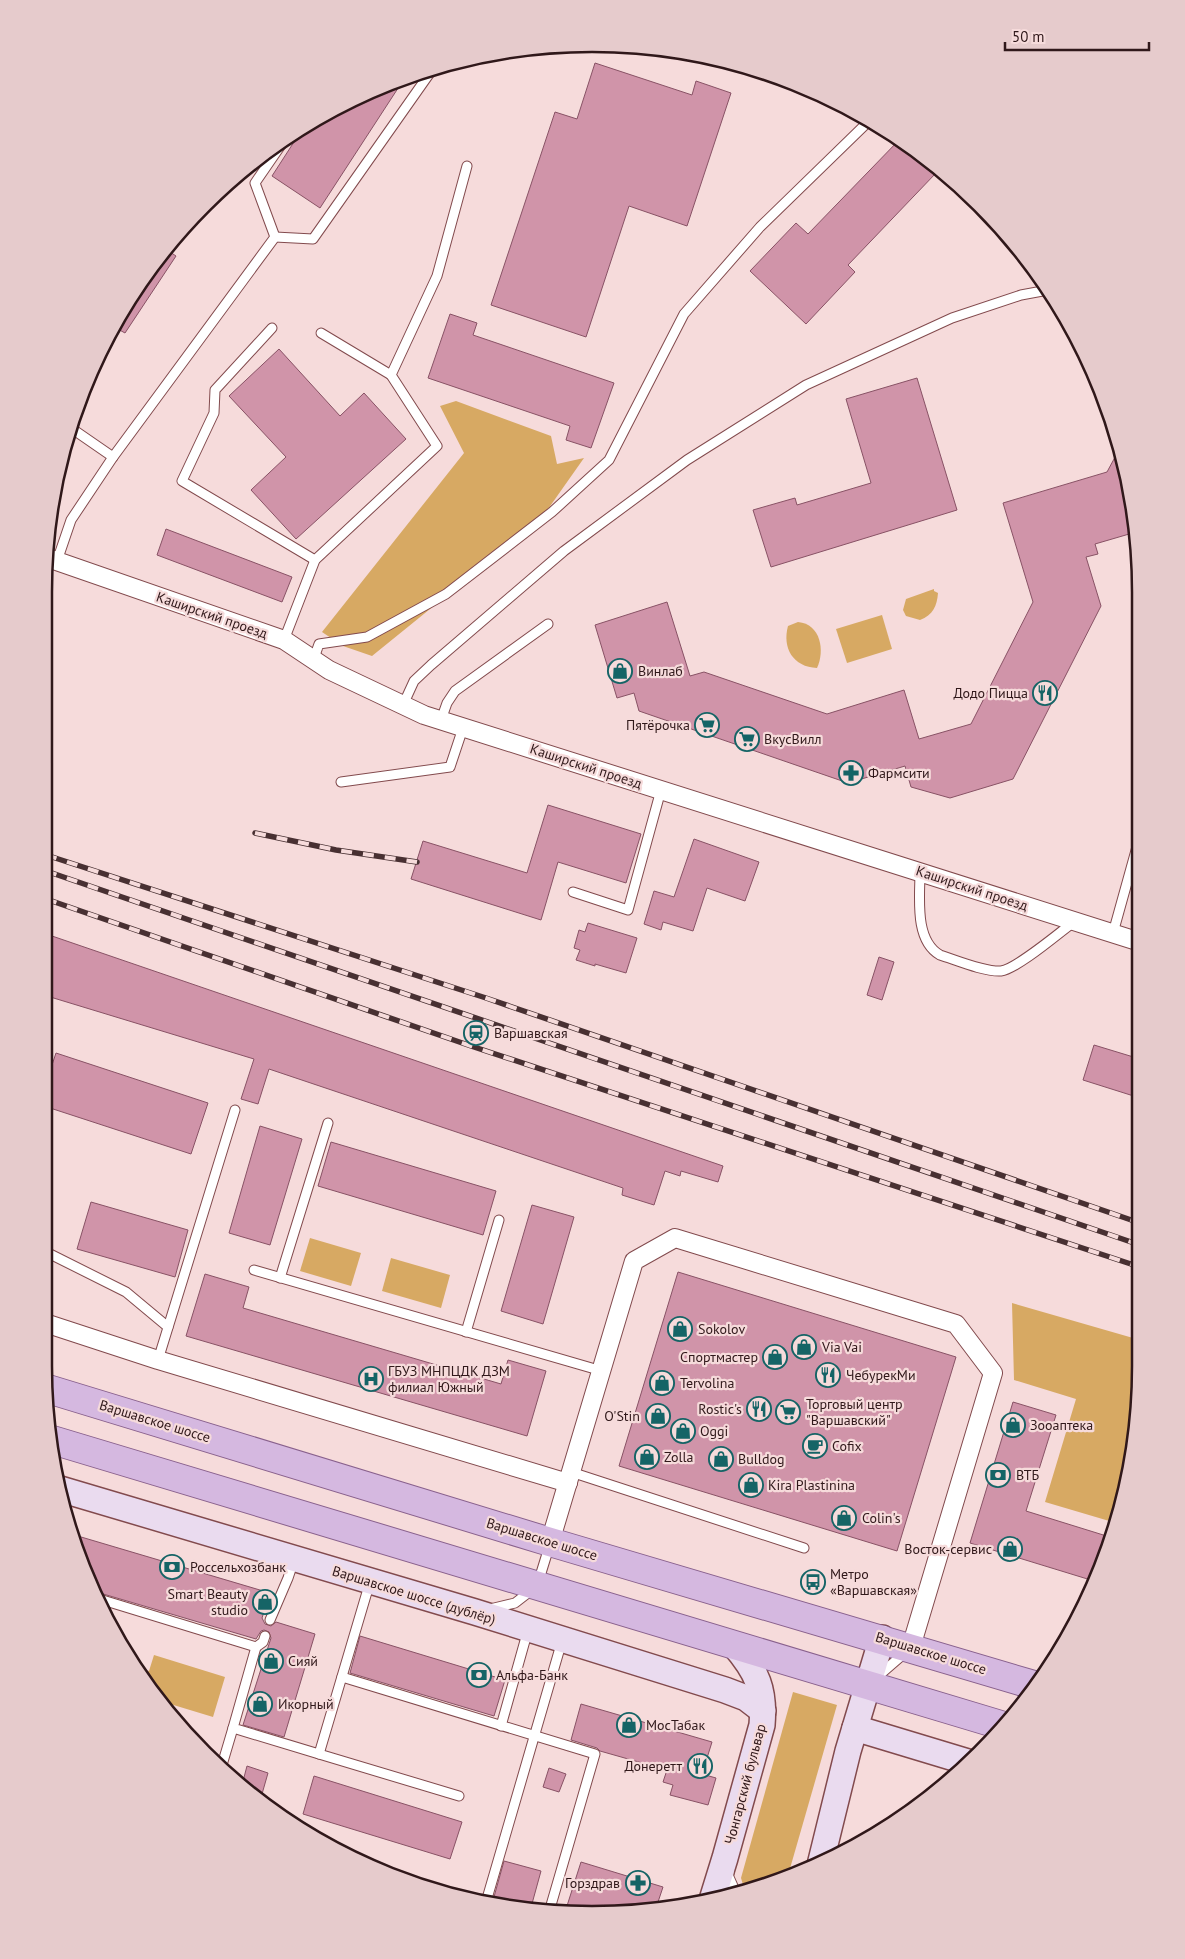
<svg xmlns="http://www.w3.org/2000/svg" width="1185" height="1959" font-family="'PT Sans',sans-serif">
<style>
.green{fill:#d7a963}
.building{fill:#d094a9;stroke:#885265}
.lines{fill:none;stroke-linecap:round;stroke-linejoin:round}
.lane-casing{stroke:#824a4d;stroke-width:11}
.street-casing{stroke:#824a4d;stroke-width:20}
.secondary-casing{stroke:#824a4d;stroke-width:28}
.primary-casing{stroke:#89618d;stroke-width:30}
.lane{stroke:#fff;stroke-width:9}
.street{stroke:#fff;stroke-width:18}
.secondary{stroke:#eadbef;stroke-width:25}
.primary{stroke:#d5b8e0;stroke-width:28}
.rail-casing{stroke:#483032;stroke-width:5.5}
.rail{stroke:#f6dbdb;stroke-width:4;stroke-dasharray:11;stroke-linecap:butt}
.labels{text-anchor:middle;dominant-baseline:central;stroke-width:4.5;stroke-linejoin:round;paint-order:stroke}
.street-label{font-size:14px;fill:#30181a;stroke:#f6dbdb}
.poi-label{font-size:14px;fill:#30181a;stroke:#f6dbdb;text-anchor:start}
.rim{fill:none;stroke:#30181a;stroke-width:2.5}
</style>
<rect width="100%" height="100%" fill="#f6dbdb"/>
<g class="green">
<path d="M 456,401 L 551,436 L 557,464 L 584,458 L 541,519 L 372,656 L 343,646 L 322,632 L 464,453 L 440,406 Z"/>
<path d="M 934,589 L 934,591 L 938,593 C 937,606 933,615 920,620 L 906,616 L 903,610 L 906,599 Z"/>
<path d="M 882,615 L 892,649 L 847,663 L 836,629 Z"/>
<path d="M 798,622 C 821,624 825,651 817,668 C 793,667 782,648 788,626 Z"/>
<path d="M 310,1238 L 361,1253 L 351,1286 L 300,1271 Z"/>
<path d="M 391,1258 L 450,1275 L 441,1308 L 382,1291 Z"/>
<path d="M 1012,1303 L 1140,1340 L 1140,1403 L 1116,1523 L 1045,1502 L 1076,1399 L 1014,1380 Z"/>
<path d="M 154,1655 L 225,1677 L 213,1717 L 157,1700 L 136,1667 L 149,1671 Z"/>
<path d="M 793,1692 L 837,1705 L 787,1879 L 769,1886 L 749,1891 L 744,1888 L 741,1878 Z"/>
</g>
<g class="building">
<path d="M 595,63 L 692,95 L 696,81 L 731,93 L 687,226 L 629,206 L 586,337 L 491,305 L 555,112 L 577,119 Z"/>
<path d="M 404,79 L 320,208 L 272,176 L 303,128 L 383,85 Z"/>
<path d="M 900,139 L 936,173 L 848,265 L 855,272 L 806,324 L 750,271 L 796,223 L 808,234 Z"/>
<path d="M 167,250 L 176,256 L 125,333 L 116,328 L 136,287 Z"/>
<path d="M 450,314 L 477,323 L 473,335 L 614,383 L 591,448 L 566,440 L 570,426 L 428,378 Z"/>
<path d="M 279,349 L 340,416 L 364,393 L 406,439 L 296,539 L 251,490 L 286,457 L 229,396 Z"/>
<path d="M 917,378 L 957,510 L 771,567 L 753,510 L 795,498 L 797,505 L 871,483 L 846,399 Z"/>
<path d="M 1121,446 L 1136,532 L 1095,544 L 1098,554 L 1086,557 L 1101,606 L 1013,779 L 950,798 L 911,787 L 905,766 L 848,783 L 639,711 L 634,693 L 617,698 L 595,625 L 667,602 L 690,676 L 704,672 L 827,714 L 904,690 L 919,739 L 971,724 L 1033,602 L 1003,503 L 1107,472 Z"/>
<path d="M 166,529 L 292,577 L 282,602 L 157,555 Z"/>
<path d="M 548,805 L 641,834 L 626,883 L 558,862 L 541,920 L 411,879 L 423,841 L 527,873 Z"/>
<path d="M 694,839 L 759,862 L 745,901 L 707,888 L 693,931 L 663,922 L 661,930 L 644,924 L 654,891 L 674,897 Z"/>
<path d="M 588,923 L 637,938 L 626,973 L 595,964 L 595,966 L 576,960 L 580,950 L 574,948 L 579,930 L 585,932 Z"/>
<path d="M 52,936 L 723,1166 L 718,1182 L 681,1171 L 680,1176 L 665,1171 L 654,1205 L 622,1195 L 623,1188 L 269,1069 L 258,1104 L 241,1099 L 254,1059 L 47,996 L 47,948 Z"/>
<path d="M 879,957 L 894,962 L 882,1000 L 867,995 Z"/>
<path d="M 1094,1045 L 1140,1059 L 1140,1098 L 1083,1080 Z"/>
<path d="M 56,1053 L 208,1103 L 191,1154 L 47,1107 L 47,1080 Z"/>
<path d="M 260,1126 L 302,1139 L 270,1245 L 229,1233 Z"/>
<path d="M 331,1142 L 496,1191 L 483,1235 L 318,1186 Z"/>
<path d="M 91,1202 L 188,1230 L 175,1277 L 77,1249 Z"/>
<path d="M 532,1205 L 574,1217 L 543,1324 L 501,1311 Z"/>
<path d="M 678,1272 L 956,1357 L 897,1551 L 619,1466 Z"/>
<path d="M 205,1274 L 249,1287 L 243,1308 L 501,1384 L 508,1360 L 546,1371 L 527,1436 L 186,1336 Z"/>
<path d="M 1013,1402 L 1056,1415 L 1026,1511 L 1113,1538 L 1094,1581 L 970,1543 Z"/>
<path d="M 71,1534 L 270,1593 L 262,1618 L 265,1624 L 271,1626 L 276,1622 L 315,1634 L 284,1737 L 243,1725 L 271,1638 L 269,1632 L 264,1630 L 261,1631 L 256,1639 L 93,1591 Z"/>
<path d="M 360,1636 L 505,1680 L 494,1716 L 350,1673 Z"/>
<path d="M 581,1704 L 712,1742 L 702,1774 L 716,1778 L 708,1805 L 670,1795 L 673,1785 L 663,1782 L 667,1770 L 600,1751 L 597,1748 L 571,1740 Z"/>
<path d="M 247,1766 L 268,1773 L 262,1794 L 246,1789 L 242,1785 Z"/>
<path d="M 549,1768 L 566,1774 L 559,1792 L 543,1787 Z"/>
<path d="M 314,1776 L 462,1822 L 450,1859 L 303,1814 Z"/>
<path d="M 504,1861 L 541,1871 L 530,1911 L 492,1904 Z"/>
<path d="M 581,1862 L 663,1887 L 655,1911 L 592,1915 L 566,1909 Z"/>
</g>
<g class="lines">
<defs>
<g id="lane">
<path d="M 275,237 L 313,239 L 432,70"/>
<path d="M 272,328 L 215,390 L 214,413 L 182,481 L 315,560"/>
<path d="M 321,333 L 391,375"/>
<path d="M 71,428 L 113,457"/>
<path d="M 57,561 L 71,520 L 113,457 L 275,237 L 255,183 L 286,138"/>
<path d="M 284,640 L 315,560 L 437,446 L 391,375 L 437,276 L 467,166"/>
<path d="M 313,661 L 319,644 L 367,637 L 446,594 L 552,512 L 609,460 L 684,314 L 760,227 L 869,121"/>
<path d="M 403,705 L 414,681 L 431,665 L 564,551 L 687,460 L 806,385 L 952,318 L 1021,295 L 1048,290"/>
<path d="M 441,720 L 447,703 L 455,691 L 548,624"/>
<path d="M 341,782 L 450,767 L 463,728"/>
<path d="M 920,872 C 920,897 914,940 940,955 C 956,960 984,972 1001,971 C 1017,969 1060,932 1075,921"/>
<path d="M 573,892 L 628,910 L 661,790"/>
<path d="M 1113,933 L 1140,836"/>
<path d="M 48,1253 L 126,1292 L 168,1327"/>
<path d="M 254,1270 L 602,1371"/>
<path d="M 280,1278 L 328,1123"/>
<path d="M 466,1332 L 499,1220"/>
<path d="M 158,1360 L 235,1110"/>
<path d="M 571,1472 L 804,1548"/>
<path d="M 96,1598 L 256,1647 L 233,1728 L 319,1754 L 370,1582"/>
<path d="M 490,1609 L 515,1603 L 537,1586 L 550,1544"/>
<path d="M 270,1620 L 288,1578 L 294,1560"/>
<path d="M 256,1647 L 263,1642 L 265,1636"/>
<path d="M 342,1677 L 595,1754 L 549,1912"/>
<path d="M 877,1677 L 907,1651"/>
<path d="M 501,1726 L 528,1630"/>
<path d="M 319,1754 L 459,1796"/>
<path d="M 222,1765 L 233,1728"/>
<path d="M 486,1902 L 562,1641"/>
</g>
<g id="street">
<path d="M 45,557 L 284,640 L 329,670 L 424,715 L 1140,942"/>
<path d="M 48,1324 L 158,1360 L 568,1483"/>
<path d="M 550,1542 L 634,1261 L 675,1238 L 956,1324 L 993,1373 L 911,1647"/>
<path d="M 725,1866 L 724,1877 L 732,1895"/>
</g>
<g id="secondary">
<path d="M 60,1489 L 475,1612 L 725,1690 L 746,1698 L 763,1711"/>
<path d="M 855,1728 L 971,1763"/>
<path d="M 820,1865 L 848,1751 L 882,1638"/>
<path d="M 712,1900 L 725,1858 L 762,1725 C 765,1689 757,1672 734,1645"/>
</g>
<g id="primary">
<path d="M 48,1389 L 550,1542 L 1037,1686"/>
<path d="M 49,1439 L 1004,1726"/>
</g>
</defs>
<use href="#lane" class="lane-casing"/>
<use href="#street" class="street-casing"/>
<use href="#secondary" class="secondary-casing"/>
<use href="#primary" class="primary-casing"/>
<use href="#lane" class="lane"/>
<use href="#street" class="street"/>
<use href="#secondary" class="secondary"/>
<use href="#primary" class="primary"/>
<defs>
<g id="rail">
<path d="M 255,833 L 336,850 L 417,862"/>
<path d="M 46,855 L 486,998 L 1140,1223"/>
<path d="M 46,871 L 1140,1245"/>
<path d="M 46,899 L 471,1046 L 1140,1267"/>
</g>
</defs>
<use href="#rail" class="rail-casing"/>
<use href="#rail" class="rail"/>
</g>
<defs>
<symbol id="shop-ring" viewBox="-11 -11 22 22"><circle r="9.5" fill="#f6dbdb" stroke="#156466" stroke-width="1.5"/><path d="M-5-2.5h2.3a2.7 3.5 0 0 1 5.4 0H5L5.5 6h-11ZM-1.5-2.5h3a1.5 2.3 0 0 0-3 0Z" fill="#156466"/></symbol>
<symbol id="restaurant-ring" viewBox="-11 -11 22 22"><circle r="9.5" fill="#f6dbdb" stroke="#156466" stroke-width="1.5"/><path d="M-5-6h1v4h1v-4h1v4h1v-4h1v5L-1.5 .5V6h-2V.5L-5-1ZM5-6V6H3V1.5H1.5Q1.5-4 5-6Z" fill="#156466"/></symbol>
<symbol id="supermarket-ring" viewBox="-11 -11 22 22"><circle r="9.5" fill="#f6dbdb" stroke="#156466" stroke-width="1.5"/><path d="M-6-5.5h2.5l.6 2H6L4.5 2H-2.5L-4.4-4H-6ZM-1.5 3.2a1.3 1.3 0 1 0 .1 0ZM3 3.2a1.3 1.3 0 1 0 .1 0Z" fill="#156466"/></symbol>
<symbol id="pharmacy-ring" viewBox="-11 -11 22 22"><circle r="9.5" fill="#f6dbdb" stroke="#156466" stroke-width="1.5"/><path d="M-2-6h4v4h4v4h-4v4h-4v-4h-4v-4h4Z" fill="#156466"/></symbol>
<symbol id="station-ring" viewBox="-11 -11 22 22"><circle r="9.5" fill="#f6dbdb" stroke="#156466" stroke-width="1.5"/><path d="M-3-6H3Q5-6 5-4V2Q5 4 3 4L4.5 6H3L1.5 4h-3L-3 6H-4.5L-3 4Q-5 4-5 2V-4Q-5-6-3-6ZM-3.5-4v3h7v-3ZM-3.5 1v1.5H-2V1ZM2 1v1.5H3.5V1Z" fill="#156466"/></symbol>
<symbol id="hospital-ring" viewBox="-11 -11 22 22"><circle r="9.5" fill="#f6dbdb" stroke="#156466" stroke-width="1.5"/><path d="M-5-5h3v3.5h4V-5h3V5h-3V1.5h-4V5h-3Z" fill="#156466"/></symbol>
<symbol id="cafe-ring" viewBox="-11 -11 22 22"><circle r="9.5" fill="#f6dbdb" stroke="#156466" stroke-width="1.5"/><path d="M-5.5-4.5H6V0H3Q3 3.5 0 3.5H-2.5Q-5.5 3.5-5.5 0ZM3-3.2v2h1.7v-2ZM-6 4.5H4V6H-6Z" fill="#156466"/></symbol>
<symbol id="bank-ring" viewBox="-11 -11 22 22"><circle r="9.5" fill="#f6dbdb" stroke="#156466" stroke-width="1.5"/><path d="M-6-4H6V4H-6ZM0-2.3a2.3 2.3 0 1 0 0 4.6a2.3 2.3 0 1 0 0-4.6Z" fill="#156466"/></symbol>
<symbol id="bus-ring" viewBox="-11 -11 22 22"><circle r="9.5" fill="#f6dbdb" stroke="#156466" stroke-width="1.5"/><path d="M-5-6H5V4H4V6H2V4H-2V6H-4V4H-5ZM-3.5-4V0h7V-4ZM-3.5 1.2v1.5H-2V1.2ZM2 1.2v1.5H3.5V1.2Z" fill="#156466"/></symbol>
</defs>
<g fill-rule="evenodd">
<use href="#shop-ring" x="606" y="657" width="28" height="28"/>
<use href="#restaurant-ring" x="1031" y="679" width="28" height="28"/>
<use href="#supermarket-ring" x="693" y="711" width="28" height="28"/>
<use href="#supermarket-ring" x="733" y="725" width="28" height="28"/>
<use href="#pharmacy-ring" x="837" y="759" width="28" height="28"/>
<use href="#station-ring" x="462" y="1019" width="28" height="28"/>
<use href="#shop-ring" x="666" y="1315" width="28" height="28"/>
<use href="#shop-ring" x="790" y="1333" width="28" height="28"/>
<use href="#shop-ring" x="761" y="1343" width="28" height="28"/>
<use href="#restaurant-ring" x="814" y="1361" width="28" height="28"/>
<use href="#hospital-ring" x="357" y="1365" width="28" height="28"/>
<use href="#shop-ring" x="648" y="1369" width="28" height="28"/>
<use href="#restaurant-ring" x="745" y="1395" width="28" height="28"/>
<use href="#supermarket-ring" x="774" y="1398" width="28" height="28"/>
<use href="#shop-ring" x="644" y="1402" width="28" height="28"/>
<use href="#shop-ring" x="999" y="1411" width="28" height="28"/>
<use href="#shop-ring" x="669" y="1417" width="28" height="28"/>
<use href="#cafe-ring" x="801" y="1432" width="28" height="28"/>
<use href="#shop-ring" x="633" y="1443" width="28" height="28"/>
<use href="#shop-ring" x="707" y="1445" width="28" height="28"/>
<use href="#bank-ring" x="984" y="1461" width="28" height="28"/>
<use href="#shop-ring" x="737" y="1471" width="28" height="28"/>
<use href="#shop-ring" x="830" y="1504" width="28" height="28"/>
<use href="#shop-ring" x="996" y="1535" width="28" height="28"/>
<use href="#bank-ring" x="158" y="1553" width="28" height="28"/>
<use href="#bus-ring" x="799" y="1568" width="28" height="28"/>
<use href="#shop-ring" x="251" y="1588" width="28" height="28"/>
<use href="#shop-ring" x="257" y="1647" width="28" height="28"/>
<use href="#bank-ring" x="465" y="1661" width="28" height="28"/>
<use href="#shop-ring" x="246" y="1690" width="28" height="28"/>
<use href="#shop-ring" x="615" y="1711" width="28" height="28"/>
<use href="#restaurant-ring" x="686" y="1752" width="28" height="28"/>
<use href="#pharmacy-ring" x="624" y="1869" width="28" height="28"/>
</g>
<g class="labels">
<g class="street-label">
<text transform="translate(212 615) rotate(19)">Каширский проезд</text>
<text transform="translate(586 766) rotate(18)">Каширский проезд</text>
<text transform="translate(972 888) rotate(18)">Каширский проезд</text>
<text transform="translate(155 1421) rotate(17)">Варшавское шоссе</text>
<text transform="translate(542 1539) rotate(17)">Варшавское шоссе</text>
<text transform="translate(414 1595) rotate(17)">Варшавское шоссе (дублёр)</text>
<text transform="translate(931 1653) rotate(17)">Варшавское шоссе</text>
<text transform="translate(745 1784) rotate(-75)">Чонгарский бульвар</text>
</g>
<g class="poi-label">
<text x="638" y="671">Винлаб</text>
<text x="1028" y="693" text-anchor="end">Додо Пицца</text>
<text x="690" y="725" text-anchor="end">Пятёрочка</text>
<text x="764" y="739">ВкусВилл</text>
<text x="868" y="773">Фармсити</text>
<text x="494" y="1033">Варшавская</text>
<text x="698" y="1329">Sokolov</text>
<text x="822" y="1347">Via Vai</text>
<text x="758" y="1357" text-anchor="end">Спортмастер</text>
<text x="388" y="1371">ГБУЗ МНПЦДК ДЗМ<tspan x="388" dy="16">филиал Южный</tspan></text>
<text x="846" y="1375">ЧебурекМи</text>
<text x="680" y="1383">Tervolina</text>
<text x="806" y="1404">Торговый центр<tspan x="806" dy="16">"Варшавский"</tspan></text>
<text x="742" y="1409" text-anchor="end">Rostic's</text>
<text x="640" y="1416" text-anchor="end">O'Stin</text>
<text x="1030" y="1425">Зооаптека</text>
<text x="700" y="1431">Oggi</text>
<text x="832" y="1446">Cofix</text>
<text x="664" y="1457">Zolla</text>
<text x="738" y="1459">Bulldog</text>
<text x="1016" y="1475">ВТБ</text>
<text x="768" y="1485">Kira Plastinina</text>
<text x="862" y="1518">Colin's</text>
<text x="992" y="1549" text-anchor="end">Восток-сервис</text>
<text x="190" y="1567">Россельхозбанк</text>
<text x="830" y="1574">Метро<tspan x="830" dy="16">«Варшавская»</tspan></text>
<text x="248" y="1594" text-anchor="end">Smart Beauty<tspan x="248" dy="16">studio</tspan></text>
<text x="288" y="1661">Сияй</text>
<text x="496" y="1675">Альфа-Банк</text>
<text x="278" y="1704">Икорный</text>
<text x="646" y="1725">МосТабак</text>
<text x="682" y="1766" text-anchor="end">Донеретт</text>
<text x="620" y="1883" text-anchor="end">Горздрав</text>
</g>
</g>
<path d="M0 0H1185V1959H0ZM592 52H592A540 540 0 0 1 1132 592V1366A540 540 0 0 1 592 1906H592A540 540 0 0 1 52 1366V592A540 540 0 0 1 592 52Z" fill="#e6cbcc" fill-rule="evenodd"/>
<path class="rim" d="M592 52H592A540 540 0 0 1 1132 592V1366A540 540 0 0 1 592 1906H592A540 540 0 0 1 52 1366V592A540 540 0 0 1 592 52Z"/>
<path d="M1005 42v8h144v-8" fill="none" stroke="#30181a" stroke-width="2.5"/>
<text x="1012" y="42" font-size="15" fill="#30181a" stroke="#f6dbdb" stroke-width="4" paint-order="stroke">50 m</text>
</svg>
